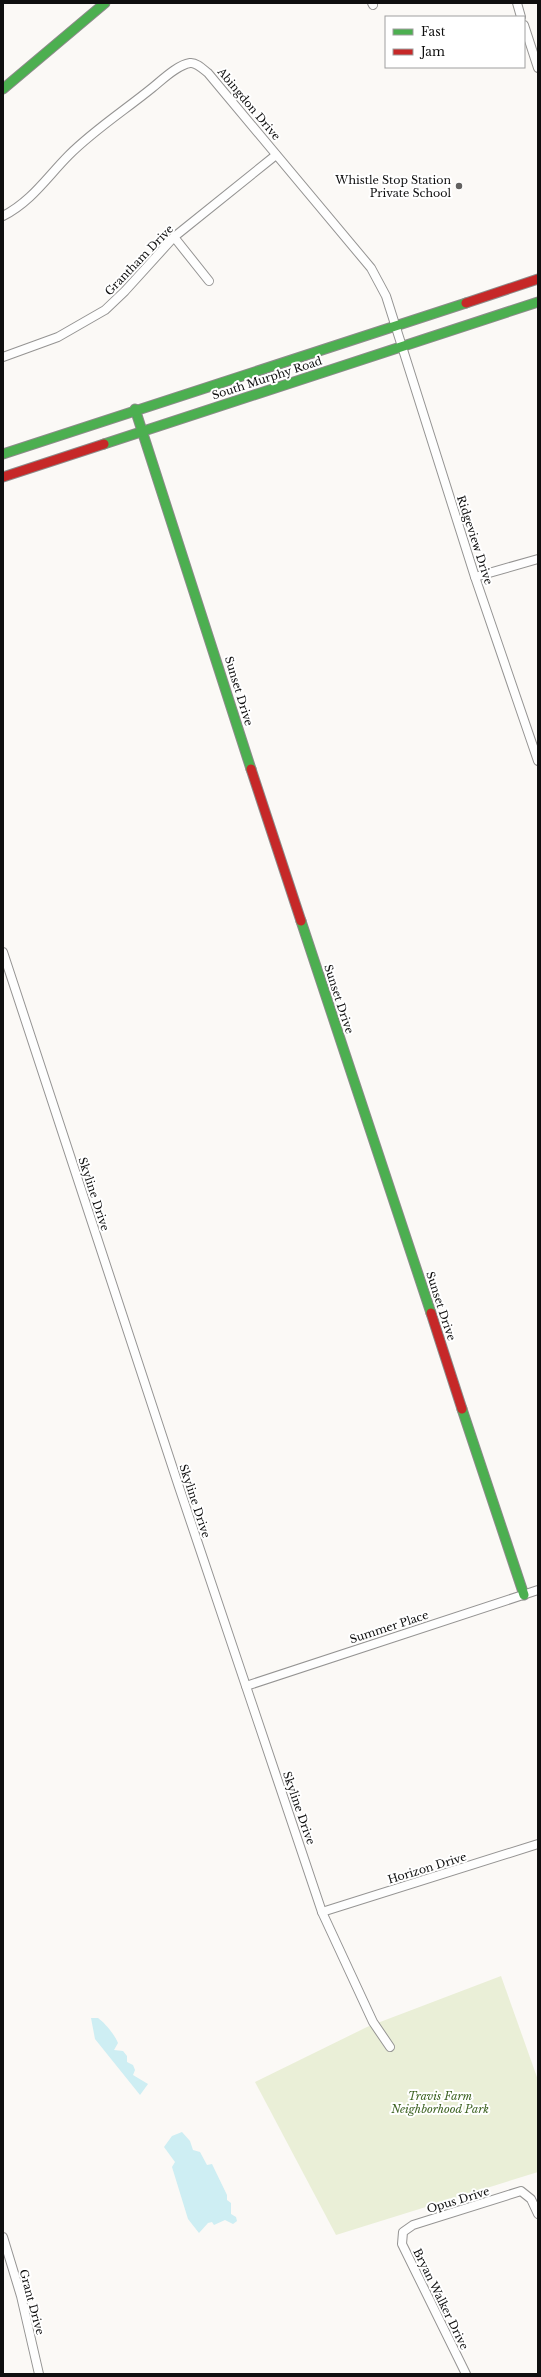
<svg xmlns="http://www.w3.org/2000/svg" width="541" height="2377" font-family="'Libre Baskerville',serif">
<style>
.green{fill:#eaefd7}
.water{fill:#ceeef3}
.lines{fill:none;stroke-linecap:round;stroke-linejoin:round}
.street-casing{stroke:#959493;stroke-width:10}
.fast-casing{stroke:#8c8b8a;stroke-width:11}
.jam-casing{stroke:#8c8b8a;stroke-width:11}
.street{stroke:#fefefe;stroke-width:8}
.fast{stroke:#4caf50;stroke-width:9}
.jam{stroke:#c62828;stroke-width:9}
.poi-dot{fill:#626160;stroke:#fff;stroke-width:1.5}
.labels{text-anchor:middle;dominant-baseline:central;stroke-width:4;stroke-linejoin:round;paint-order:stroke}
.street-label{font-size:11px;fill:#0f0f0f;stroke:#fff}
.poi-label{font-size:11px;fill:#0f0f0f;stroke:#fff;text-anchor:end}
.park-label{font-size:11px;font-style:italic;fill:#3e6323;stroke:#fff}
</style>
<rect width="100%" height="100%" fill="#fbf9f6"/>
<path class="green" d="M 501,1976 L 538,2080 L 538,2172 L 336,2235 L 255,2082 L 367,2027 Z"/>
<g class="water">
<path d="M 91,2018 L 98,2018 C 105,2023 115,2035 118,2043 L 114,2050 L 123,2051 L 127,2056 L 127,2062 L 133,2065 L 135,2070 L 133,2075 L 148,2084 L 140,2095 L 95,2039 Z"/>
<path d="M 182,2132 L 190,2141 L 193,2150 L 200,2152 L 207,2165 L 212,2164 L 227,2195 L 227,2200 L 231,2203 L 231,2214 L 236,2217 L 237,2221 L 233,2224 L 225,2220 L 214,2225 L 212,2222 L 208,2223 L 199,2233 L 188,2219 L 172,2167 L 175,2162 L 164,2147 L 172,2136 Z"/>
</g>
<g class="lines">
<defs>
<g id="street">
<path d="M 372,3 L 373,5"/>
<path d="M 517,3 L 521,17"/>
<path d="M 524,25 L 538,68"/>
<path d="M 3,216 C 32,201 47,177 69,155 C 94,130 125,110 152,88 C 162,80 177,65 190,63 C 196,62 203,69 208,73 L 371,268 L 386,296 L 475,577 L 538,761"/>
<path d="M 174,237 L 209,281"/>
<path d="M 3,357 L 58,337 L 105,310 L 125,291 L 174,237 L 276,155"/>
<path d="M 475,577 L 538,559"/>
<path d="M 3,952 L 179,1487 L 322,1912 L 373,2022 L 390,2047"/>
<path d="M 246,1686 L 538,1590"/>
<path d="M 322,1912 L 538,1844"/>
<path d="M 3,2237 L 21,2296 L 39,2374"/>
<path d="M 466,2374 L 402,2244 L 403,2232 L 413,2225 L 521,2191 L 531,2199 L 538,2214"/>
</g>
<g id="fast">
<path d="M 3,89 L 105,3"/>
<path d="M 135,409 L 251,769"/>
<path d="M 104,444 L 538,302"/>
<path d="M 3,454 L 466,303"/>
<path d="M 301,921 L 431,1313"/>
<path d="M 462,1409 L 524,1595"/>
</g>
<g id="jam">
<path d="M 466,303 L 538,279"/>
<path d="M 3,477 L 104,444"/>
<path d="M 251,769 L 301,921"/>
<path d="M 431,1313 L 462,1409"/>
</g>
</defs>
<use href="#street" class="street-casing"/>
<use href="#fast" class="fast-casing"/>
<use href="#jam" class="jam-casing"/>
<use href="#street" class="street"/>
<use href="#fast" class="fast"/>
<use href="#jam" class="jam"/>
</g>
<circle class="poi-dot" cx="459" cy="186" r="4"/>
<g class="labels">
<g class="street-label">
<text transform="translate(249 104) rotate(50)">Abingdon Drive</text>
<text transform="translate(139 260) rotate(-46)">Grantham Drive</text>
<text transform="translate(267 378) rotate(-18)">South Murphy Road</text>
<text transform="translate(475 540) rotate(72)">Ridgeview Drive</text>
<text transform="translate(239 691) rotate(73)">Sunset Drive</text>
<text transform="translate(339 999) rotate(72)">Sunset Drive</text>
<text transform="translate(94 1194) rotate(72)">Skyline Drive</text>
<text transform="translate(441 1306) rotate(72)">Sunset Drive</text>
<text transform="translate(195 1501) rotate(72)">Skyline Drive</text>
<text transform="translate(389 1627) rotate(-18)">Summer Place</text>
<text transform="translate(299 1808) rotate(71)">Skyline Drive</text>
<text transform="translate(427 1868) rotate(-17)">Horizon Drive</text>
<text transform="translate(458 2200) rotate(-17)">Opus Drive</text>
<text transform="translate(441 2299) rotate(64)">Bryan Walker Drive</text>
<text transform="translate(32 2302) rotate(75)">Grant Drive</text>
</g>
<g class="poi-label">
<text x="451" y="180">Whistle Stop Station<tspan x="451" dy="13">Private School</tspan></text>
</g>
<g class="park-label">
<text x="440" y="2096">Travis Farm<tspan x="440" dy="13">Neighborhood Park</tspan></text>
</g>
</g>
<rect width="541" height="2377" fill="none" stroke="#0f0f0f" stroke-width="8"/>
<rect x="385" y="16" width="140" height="52" fill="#ffffff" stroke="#9f9f9f"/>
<rect x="393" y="29" width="20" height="6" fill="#4caf50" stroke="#9f9f9f"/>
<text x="421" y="36" font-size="12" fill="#0f0f0f">Fast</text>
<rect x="393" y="49" width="20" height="6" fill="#c62828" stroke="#9f9f9f"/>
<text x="421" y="56" font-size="12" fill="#0f0f0f">Jam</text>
</svg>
